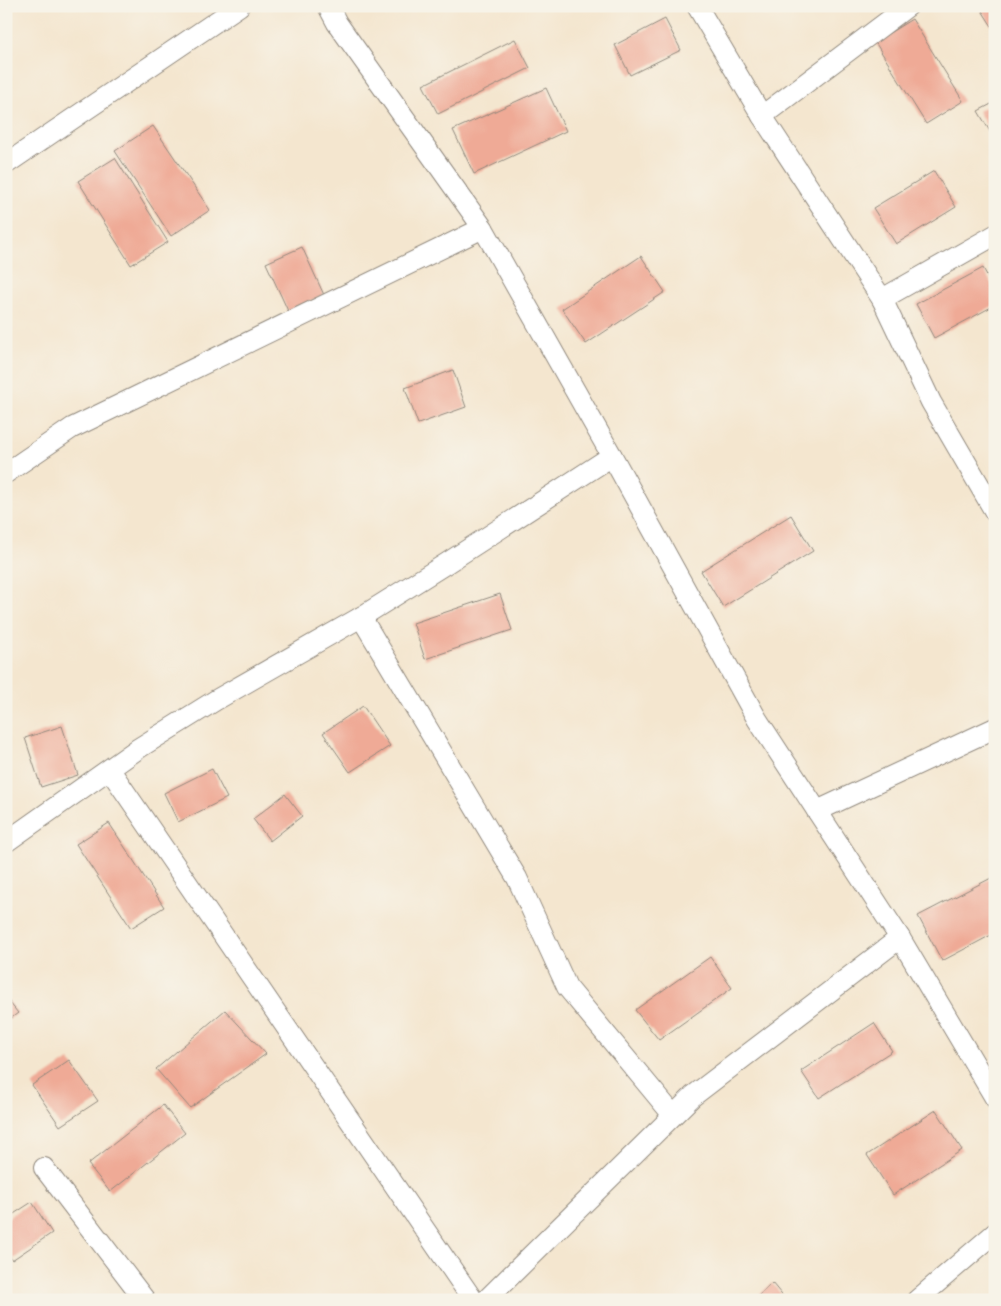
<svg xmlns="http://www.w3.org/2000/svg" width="1001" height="1306" font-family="'IM FELL Great Primer',serif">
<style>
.building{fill:#efaa96}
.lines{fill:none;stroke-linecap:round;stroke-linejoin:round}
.street-casing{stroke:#90887d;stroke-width:22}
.street{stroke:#fff;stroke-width:20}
</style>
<rect width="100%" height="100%" fill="#f7f3e8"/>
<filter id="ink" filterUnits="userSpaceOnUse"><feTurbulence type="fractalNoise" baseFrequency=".02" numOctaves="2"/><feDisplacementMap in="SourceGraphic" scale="10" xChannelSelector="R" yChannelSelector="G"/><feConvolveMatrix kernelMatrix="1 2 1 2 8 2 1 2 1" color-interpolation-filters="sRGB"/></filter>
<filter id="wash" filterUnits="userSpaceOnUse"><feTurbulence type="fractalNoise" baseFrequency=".0096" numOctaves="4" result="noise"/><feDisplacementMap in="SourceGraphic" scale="20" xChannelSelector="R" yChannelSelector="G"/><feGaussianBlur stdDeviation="1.12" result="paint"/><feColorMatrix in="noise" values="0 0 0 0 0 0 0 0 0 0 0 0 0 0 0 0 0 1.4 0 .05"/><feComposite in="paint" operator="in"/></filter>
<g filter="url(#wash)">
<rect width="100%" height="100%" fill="#f4e6cf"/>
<g id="blocks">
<g class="building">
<path d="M 979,6 L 995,6 L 995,31 Z"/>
<path d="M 665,19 L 681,50 L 630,75 L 615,45 Z"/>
<path d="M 912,19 L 963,101 L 926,124 L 875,42 Z"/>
<path d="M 515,39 L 530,68 L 438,114 L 423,85 Z"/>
<path d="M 546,88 L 566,131 L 474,174 L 453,130 Z"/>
<path d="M 995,102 L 995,140 L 978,111 Z"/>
<path d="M 153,126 L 210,210 L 171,236 L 115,151 Z"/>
<path d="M 115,158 L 168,242 L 131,265 L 78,181 Z"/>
<path d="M 934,171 L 956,207 L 896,244 L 873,208 Z"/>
<path d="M 302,247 L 324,295 L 288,311 L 266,263 Z"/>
<path d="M 641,256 L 665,292 L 586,344 L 562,309 Z"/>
<path d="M 983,268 L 995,290 L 995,305 L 934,338 L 916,304 Z"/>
<path d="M 453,370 L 466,407 L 418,424 L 405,388 Z"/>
<path d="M 791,515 L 813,551 L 723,607 L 701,571 Z"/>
<path d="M 500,594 L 512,630 L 425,659 L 413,623 Z"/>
<path d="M 363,706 L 390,746 L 350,772 L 323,733 Z"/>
<path d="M 62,726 L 78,775 L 41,787 L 25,738 Z"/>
<path d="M 212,769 L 227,798 L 178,822 L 164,793 Z"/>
<path d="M 285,794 L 302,816 L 270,841 L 253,819 Z"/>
<path d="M 109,823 L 164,907 L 131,928 L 76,844 Z"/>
<path d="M 995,876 L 995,933 L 942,961 L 918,916 Z"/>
<path d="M 710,957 L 732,988 L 659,1040 L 635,1010 Z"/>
<path d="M 6,998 L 18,1013 L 6,1022 Z"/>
<path d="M 225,1010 L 266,1054 L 190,1108 L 156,1069 Z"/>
<path d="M 874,1023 L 892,1051 L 819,1098 L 801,1071 Z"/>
<path d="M 69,1060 L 98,1101 L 60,1126 L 32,1085 Z"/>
<path d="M 163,1105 L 185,1133 L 110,1192 L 88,1164 Z"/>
<path d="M 936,1110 L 962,1150 L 893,1195 L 867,1155 Z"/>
<path d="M 32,1202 L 52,1233 L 12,1260 L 6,1251 L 6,1219 Z"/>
<path d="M 772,1283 L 786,1300 L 754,1300 Z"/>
</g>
</g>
</g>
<g filter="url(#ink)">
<use href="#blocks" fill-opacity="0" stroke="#90887d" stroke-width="1"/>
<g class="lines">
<defs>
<g id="street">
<path d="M 328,6 L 337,23 L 483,228 L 612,456 L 757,719 L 900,938 L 995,1098"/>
<path d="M 697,6 L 762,116 L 882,299 L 931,402 L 995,512"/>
<path d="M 762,116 L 908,6"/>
<path d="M 6,164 L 239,6"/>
<path d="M 882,299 L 995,235"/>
<path d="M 6,473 L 72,428 L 483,228"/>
<path d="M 361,617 L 517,878 L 567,987 L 673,1115"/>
<path d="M 110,770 L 473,1300"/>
<path d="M 817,811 L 995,728"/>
<path d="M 6,842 L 139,748 L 216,700 L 361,617 L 447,563 L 612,456"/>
<path d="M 44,1168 L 145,1300"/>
<path d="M 486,1300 L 693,1096 L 900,938"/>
<path d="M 917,1300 L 995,1233"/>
</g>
</defs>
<use href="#street" class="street-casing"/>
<use href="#street" class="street"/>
</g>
</g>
<rect width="1001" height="1306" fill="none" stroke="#f7f3e8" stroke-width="25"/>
</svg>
